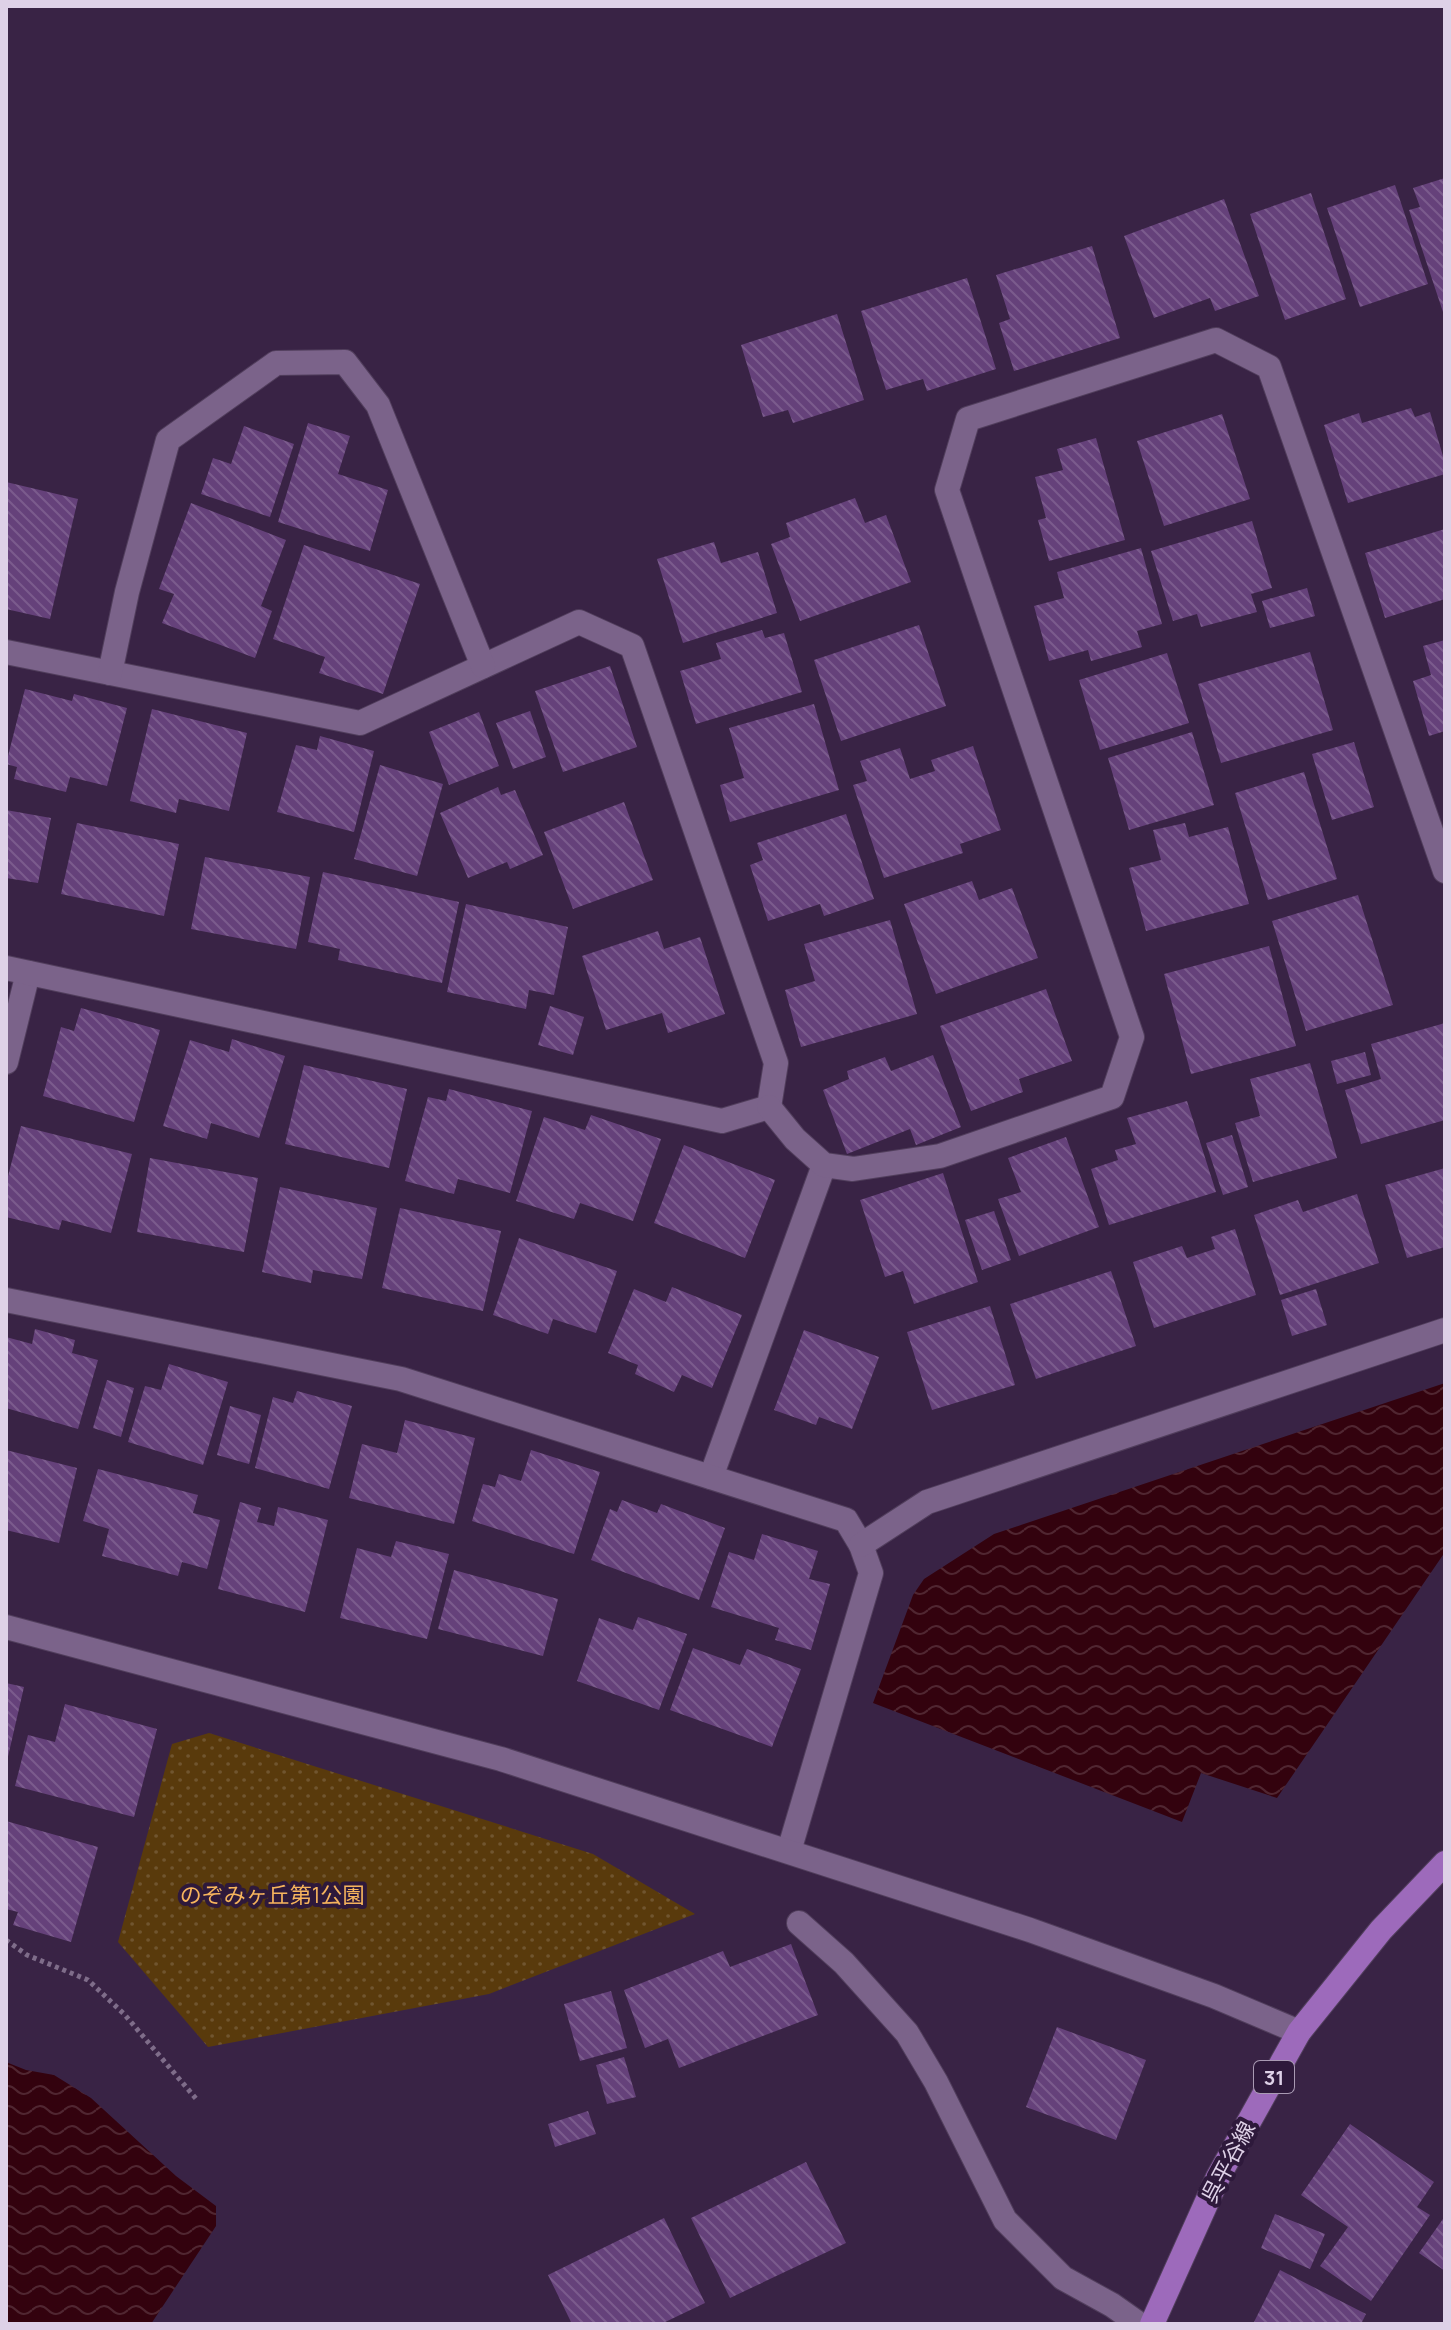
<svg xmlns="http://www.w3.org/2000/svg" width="1451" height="2330" font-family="Manrope,'Noto Sans JP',sans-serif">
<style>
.green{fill:url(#green-dots)}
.water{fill:url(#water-waves)}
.building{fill:url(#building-back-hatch)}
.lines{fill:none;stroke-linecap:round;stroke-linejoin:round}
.service-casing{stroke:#513e5c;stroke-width:26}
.minor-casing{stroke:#513e5c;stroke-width:26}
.primary-casing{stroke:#513e5c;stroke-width:26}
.path{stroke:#7f6d8a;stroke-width:5;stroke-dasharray:4 4;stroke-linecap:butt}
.service{stroke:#7b638a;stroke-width:24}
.minor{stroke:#7b638a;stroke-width:24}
.primary{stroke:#9d6abb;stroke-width:24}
.labels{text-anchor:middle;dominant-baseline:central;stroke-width:8;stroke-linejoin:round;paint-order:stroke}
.shield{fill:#2e193b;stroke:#a99ab3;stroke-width:2}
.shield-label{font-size:20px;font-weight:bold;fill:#ded1e7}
.park-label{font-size:22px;fill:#f6b45d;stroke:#2e193b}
.street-label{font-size:22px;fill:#ded1e7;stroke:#2e193b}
</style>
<defs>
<pattern id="green-dots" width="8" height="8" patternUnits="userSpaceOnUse" patternTransform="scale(2)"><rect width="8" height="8" fill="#593a0c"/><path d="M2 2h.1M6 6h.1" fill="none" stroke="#70552f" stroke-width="1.8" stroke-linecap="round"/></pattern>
<pattern id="water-waves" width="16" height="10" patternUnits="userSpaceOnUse" patternTransform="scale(2)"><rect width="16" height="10" fill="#33020e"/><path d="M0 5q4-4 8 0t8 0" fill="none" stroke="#502631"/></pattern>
<pattern id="building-back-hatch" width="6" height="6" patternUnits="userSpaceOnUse" patternTransform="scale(2)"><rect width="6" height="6" fill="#65417a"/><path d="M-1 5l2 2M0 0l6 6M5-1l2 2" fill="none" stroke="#7b5b8d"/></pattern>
</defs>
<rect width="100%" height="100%" fill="#392345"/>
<path class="green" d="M 209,1733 L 593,1854 L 695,1914 L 489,1994 L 208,2047 L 118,1942 L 172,1744 Z"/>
<g class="water">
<path d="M 1445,1383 L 1445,1552 L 1277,1798 L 1201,1773 L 1182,1822 L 873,1703 L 913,1595 L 924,1579 L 994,1534 Z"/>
<path d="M 6,2062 L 26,2070 L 54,2075 L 91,2098 L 176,2176 L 216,2206 L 216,2226 L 151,2324 L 6,2324 Z"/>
</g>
<g class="building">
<path d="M 1445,178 L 1445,315 L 1444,315 L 1409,210 L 1420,207 L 1413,188 Z"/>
<path d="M 1395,185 L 1428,284 L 1360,307 L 1327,208 Z"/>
<path d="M 1311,193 L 1346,299 L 1285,320 L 1250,214 Z"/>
<path d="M 1224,199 L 1259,296 L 1215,311 L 1210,298 L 1154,318 L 1124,236 Z"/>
<path d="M 1092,246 L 1120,338 L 1014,371 L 999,323 L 1010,319 L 996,275 Z"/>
<path d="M 967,278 L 996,369 L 927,391 L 923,379 L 886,390 L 861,311 Z"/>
<path d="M 837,314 L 864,400 L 793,423 L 788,410 L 763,417 L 741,345 Z"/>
<path d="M 1411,408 L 1415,417 L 1430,412 L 1445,463 L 1445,474 L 1348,503 L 1324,425 L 1359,413 L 1362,423 Z"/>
<path d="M 1222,414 L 1250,499 L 1164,526 L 1137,441 Z"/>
<path d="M 308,423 L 350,436 L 338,474 L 388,490 L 370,551 L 278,522 Z"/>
<path d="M 244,426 L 294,444 L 270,517 L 201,494 L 213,458 L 231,464 Z"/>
<path d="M 1096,438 L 1125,540 L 1049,561 L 1038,520 L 1046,518 L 1035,477 L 1063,470 L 1057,449 Z"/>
<path d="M 6,482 L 78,499 L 50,619 L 6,609 Z"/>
<path d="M 855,498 L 865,523 L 886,515 L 911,582 L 800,621 L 771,544 L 790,537 L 786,523 Z"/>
<path d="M 191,503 L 286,540 L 261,606 L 272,611 L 255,658 L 162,623 L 174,594 L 159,589 Z"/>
<path d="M 1252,521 L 1272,588 L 1251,594 L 1257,612 L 1201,627 L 1197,614 L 1173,621 L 1151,551 Z"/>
<path d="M 1445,529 L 1445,599 L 1385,618 L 1365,553 Z"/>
<path d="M 714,542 L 721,563 L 758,552 L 777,613 L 683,643 L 657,559 Z"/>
<path d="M 304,545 L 420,584 L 383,694 L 319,673 L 325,657 L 273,639 Z"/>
<path d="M 1141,548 L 1162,624 L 1137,631 L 1142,647 L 1091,661 L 1088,650 L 1049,661 L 1034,606 L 1064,598 L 1057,572 Z"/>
<path d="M 1307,588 L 1315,616 L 1270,628 L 1262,601 Z"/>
<path d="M 919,625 L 946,706 L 841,741 L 814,660 Z"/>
<path d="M 762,630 L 765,638 L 784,633 L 802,692 L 696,724 L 680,671 L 721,659 L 716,643 Z"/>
<path d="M 1445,640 L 1445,731 L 1429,736 L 1413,681 L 1431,675 L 1423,646 Z"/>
<path d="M 1310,652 L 1333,730 L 1221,763 L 1198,684 Z"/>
<path d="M 1167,653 L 1189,723 L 1100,750 L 1079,680 Z"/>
<path d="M 610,666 L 637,747 L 563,772 L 535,691 Z"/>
<path d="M 25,689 L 72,701 L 74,694 L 127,708 L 107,786 L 70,777 L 66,792 L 14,779 L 17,767 L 6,764 Z"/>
<path d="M 814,704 L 839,790 L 730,822 L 720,785 L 744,778 L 729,728 Z"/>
<path d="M 152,709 L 247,733 L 229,811 L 179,799 L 176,813 L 130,801 Z"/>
<path d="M 530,711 L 546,757 L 513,769 L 496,723 Z"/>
<path d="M 479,712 L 499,766 L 449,785 L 429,732 Z"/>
<path d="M 1192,732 L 1214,805 L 1129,830 L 1108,758 Z"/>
<path d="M 320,736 L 374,751 L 354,832 L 277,812 L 296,745 L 317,750 Z"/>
<path d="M 1354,742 L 1374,807 L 1332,820 L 1312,754 Z"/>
<path d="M 973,746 L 1001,830 L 960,844 L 963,853 L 884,878 L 853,785 L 867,781 L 860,761 L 900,748 L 910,779 L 935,771 L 931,760 Z"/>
<path d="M 380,765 L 443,784 L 417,876 L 354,859 Z"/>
<path d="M 1304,772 L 1337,879 L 1268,900 L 1235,793 Z"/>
<path d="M 498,787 L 501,795 L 515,790 L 543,855 L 510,869 L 507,862 L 468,878 L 440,813 Z"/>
<path d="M 624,802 L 653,880 L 573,909 L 544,832 Z"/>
<path d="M 6,810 L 51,818 L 38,883 L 6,878 Z"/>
<path d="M 846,814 L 874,899 L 824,916 L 820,904 L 768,921 L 750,865 L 763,860 L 757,843 Z"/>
<path d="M 77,823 L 179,844 L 164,916 L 61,894 Z"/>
<path d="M 1185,823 L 1189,837 L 1228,827 L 1249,904 L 1146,931 L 1129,868 L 1161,860 L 1153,830 Z"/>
<path d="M 205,857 L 310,877 L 296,949 L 191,929 Z"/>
<path d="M 323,872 L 459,902 L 442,983 L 338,960 L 340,949 L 308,942 Z"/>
<path d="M 972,881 L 979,900 L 1012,888 L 1038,958 L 936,994 L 904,904 Z"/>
<path d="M 1358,895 L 1393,1005 L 1306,1031 L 1272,921 Z"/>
<path d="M 466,904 L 568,927 L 554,995 L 529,990 L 526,1009 L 447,992 Z"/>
<path d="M 890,920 L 917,1014 L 801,1047 L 785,990 L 815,981 L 804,944 Z"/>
<path d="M 658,931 L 664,949 L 700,937 L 725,1014 L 668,1033 L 662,1013 L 606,1030 L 582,956 Z"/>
<path d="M 1269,946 L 1296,1046 L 1191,1074 L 1164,974 Z"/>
<path d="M 1046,989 L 1072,1061 L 1019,1079 L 1023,1092 L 971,1111 L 940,1026 Z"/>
<path d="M 550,1006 L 584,1017 L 573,1055 L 538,1045 Z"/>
<path d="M 81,1008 L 160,1030 L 134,1122 L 43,1096 L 61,1027 L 74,1031 Z"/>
<path d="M 1445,1023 L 1445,1120 L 1361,1144 L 1345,1090 L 1381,1079 L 1371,1044 Z"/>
<path d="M 232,1039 L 285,1056 L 259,1138 L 211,1123 L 207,1139 L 163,1126 L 190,1040 L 229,1052 Z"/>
<path d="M 1365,1052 L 1371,1075 L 1337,1084 L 1331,1061 Z"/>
<path d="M 933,1055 L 961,1127 L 916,1145 L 910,1129 L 847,1154 L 823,1090 L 849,1079 L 847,1071 L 885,1057 L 891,1071 Z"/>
<path d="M 1310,1063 L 1337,1158 L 1253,1182 L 1235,1123 L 1260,1116 L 1250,1079 Z"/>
<path d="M 304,1065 L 407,1089 L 389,1168 L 285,1144 Z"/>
<path d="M 449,1089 L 532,1111 L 510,1193 L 458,1179 L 454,1194 L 405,1181 L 428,1097 L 446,1101 Z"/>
<path d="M 1187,1101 L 1216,1192 L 1109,1225 L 1091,1169 L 1118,1160 L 1115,1150 L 1136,1144 L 1127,1118 Z"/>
<path d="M 591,1115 L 661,1139 L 633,1221 L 580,1203 L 574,1219 L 516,1201 L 544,1117 L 585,1130 Z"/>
<path d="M 21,1126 L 132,1154 L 111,1233 L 62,1220 L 59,1230 L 6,1217 L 6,1184 Z"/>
<path d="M 1232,1135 L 1248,1187 L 1223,1195 L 1206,1143 Z"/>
<path d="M 1066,1137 L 1099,1227 L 1019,1256 L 998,1199 L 1021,1192 L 1008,1158 Z"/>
<path d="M 684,1145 L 775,1180 L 745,1258 L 654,1223 Z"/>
<path d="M 150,1158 L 258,1178 L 244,1252 L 137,1232 Z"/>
<path d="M 1445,1168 L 1445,1247 L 1407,1258 L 1385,1185 Z"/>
<path d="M 943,1173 L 978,1282 L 914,1304 L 903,1271 L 885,1277 L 860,1200 Z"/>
<path d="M 280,1187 L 377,1208 L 362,1279 L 313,1270 L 311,1283 L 262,1272 Z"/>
<path d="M 1357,1194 L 1379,1263 L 1280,1295 L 1254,1215 L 1298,1200 L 1303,1212 Z"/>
<path d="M 400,1208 L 501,1231 L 483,1311 L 382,1288 Z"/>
<path d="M 994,1211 L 1011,1260 L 982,1270 L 965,1220 Z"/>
<path d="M 1235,1229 L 1256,1295 L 1154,1328 L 1133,1262 L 1182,1246 L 1187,1258 L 1215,1249 L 1211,1237 Z"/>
<path d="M 519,1238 L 617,1271 L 596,1333 L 553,1319 L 548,1334 L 493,1315 Z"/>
<path d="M 1111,1271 L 1136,1346 L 1036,1379 L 1010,1304 Z"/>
<path d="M 672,1287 L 742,1315 L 712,1388 L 682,1375 L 674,1392 L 635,1374 L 638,1365 L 608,1353 L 634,1289 L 666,1302 Z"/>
<path d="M 1316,1289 L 1327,1325 L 1292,1336 L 1281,1300 Z"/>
<path d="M 990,1306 L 1015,1385 L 932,1410 L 907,1332 Z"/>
<path d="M 35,1329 L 75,1340 L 72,1353 L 98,1360 L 78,1429 L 6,1408 L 6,1337 L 32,1344 Z"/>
<path d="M 804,1330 L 879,1357 L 852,1429 L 819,1417 L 816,1425 L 774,1410 Z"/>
<path d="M 169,1364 L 228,1382 L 203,1465 L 128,1442 L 145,1386 L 161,1390 Z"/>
<path d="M 107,1380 L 134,1388 L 121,1437 L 93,1428 Z"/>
<path d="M 297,1391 L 352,1406 L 329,1489 L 255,1468 L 273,1397 L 293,1403 Z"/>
<path d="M 230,1406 L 261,1415 L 249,1464 L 217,1455 Z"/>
<path d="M 405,1420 L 475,1438 L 454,1524 L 349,1498 L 362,1444 L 397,1453 Z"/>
<path d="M 6,1450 L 77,1468 L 59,1543 L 6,1530 Z"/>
<path d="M 531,1450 L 600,1472 L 574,1554 L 472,1521 L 483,1484 L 495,1487 L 499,1474 L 521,1481 Z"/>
<path d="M 98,1469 L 198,1495 L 193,1513 L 220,1520 L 207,1569 L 182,1562 L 178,1576 L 102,1556 L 109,1529 L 83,1521 Z"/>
<path d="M 622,1500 L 657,1513 L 661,1504 L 725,1528 L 699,1600 L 591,1560 L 610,1509 L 617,1512 Z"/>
<path d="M 240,1502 L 261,1508 L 257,1522 L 274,1526 L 278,1507 L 328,1520 L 305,1612 L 218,1589 Z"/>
<path d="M 762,1534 L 818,1551 L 809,1579 L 830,1584 L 811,1650 L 775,1640 L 779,1628 L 711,1607 L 729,1552 L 754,1560 Z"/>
<path d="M 396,1541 L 449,1554 L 427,1639 L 340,1618 L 357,1548 L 391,1557 Z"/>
<path d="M 454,1570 L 558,1599 L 543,1656 L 438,1629 Z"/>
<path d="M 638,1617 L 687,1634 L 659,1710 L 577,1681 L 599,1618 L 633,1630 Z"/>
<path d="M 693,1648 L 740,1665 L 747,1649 L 801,1669 L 772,1747 L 670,1710 Z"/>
<path d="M 6,1683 L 24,1687 L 7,1761 L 6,1761 Z"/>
<path d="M 65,1704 L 157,1729 L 134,1817 L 15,1786 L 28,1735 L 55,1742 Z"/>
<path d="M 6,1821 L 98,1847 L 71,1942 L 13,1925 L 18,1912 L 6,1909 Z"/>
<path d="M 791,1944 L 818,2015 L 679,2068 L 668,2039 L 645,2048 L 624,1990 L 723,1951 L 730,1967 Z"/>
<path d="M 611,1991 L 627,2048 L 580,2061 L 564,2004 Z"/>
<path d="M 1057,2027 L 1146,2060 L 1116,2140 L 1026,2107 Z"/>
<path d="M 624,2057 L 636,2097 L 607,2104 L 596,2065 Z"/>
<path d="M 588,2111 L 596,2134 L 555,2147 L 548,2124 Z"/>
<path d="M 1350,2124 L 1434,2182 L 1417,2207 L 1430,2215 L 1371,2301 L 1320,2266 L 1348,2227 L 1301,2195 Z"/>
<path d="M 806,2162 L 846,2243 L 730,2298 L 691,2218 Z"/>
<path d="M 1275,2214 L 1325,2234 L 1310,2269 L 1261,2248 Z"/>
<path d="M 1445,2216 L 1445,2271 L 1419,2253 Z"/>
<path d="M 664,2218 L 705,2303 L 661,2324 L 572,2324 L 548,2275 Z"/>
<path d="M 1280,2270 L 1366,2314 L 1361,2324 L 1253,2324 Z"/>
</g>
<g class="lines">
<defs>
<g id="service">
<path d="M 6,1062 L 28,973"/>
<path d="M 711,1477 L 824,1165"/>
<path d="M 799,1923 L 844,1963 L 907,2033 L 936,2082 L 1005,2220 L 1063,2278 L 1112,2305 L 1139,2324"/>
</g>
<g id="minor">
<path d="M 6,652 L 360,723 L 579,622 L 632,646 L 776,1063 L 769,1107 L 722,1121 L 6,968"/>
<path d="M 110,673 L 127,592 L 168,440 L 276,363 L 345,362 L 378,405 L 483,666"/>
<path d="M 769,1107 L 795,1139 L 824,1165 L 853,1169 L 940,1156 L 1112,1097 L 1132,1037 L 947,490 L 968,419 L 1216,340 L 1269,367 L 1445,871"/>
<path d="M 6,1300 L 401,1379 L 846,1520 L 861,1545 L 871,1573 L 789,1851"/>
<path d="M 861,1545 L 927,1502 L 1445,1330"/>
<path d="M 6,1627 L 501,1759 L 1030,1930 L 1214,1996 L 1299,2032"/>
</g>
<path id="primary" d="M 1152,2324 L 1218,2177 L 1299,2032 L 1381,1930 L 1445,1863"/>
</defs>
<use href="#service" class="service-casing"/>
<use href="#minor" class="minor-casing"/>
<use href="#primary" class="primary-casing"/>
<path class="path" d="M 6,1940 L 27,1955 L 88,1980 L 125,2015 L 198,2101"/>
<use href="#service" class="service"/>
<use href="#minor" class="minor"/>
<use href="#primary" class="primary"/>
</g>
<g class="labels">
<rect class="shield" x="1254" y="2061" width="40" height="32" rx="6"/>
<g class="shield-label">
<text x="1274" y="2077">31</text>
</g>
<g class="park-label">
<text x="272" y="1895">のぞみヶ丘第1公園</text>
</g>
<g class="street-label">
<text transform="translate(1228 2162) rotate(-62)">呉平谷線</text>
</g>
</g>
<rect width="1451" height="2330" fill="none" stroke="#ded1e7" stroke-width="16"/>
</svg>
